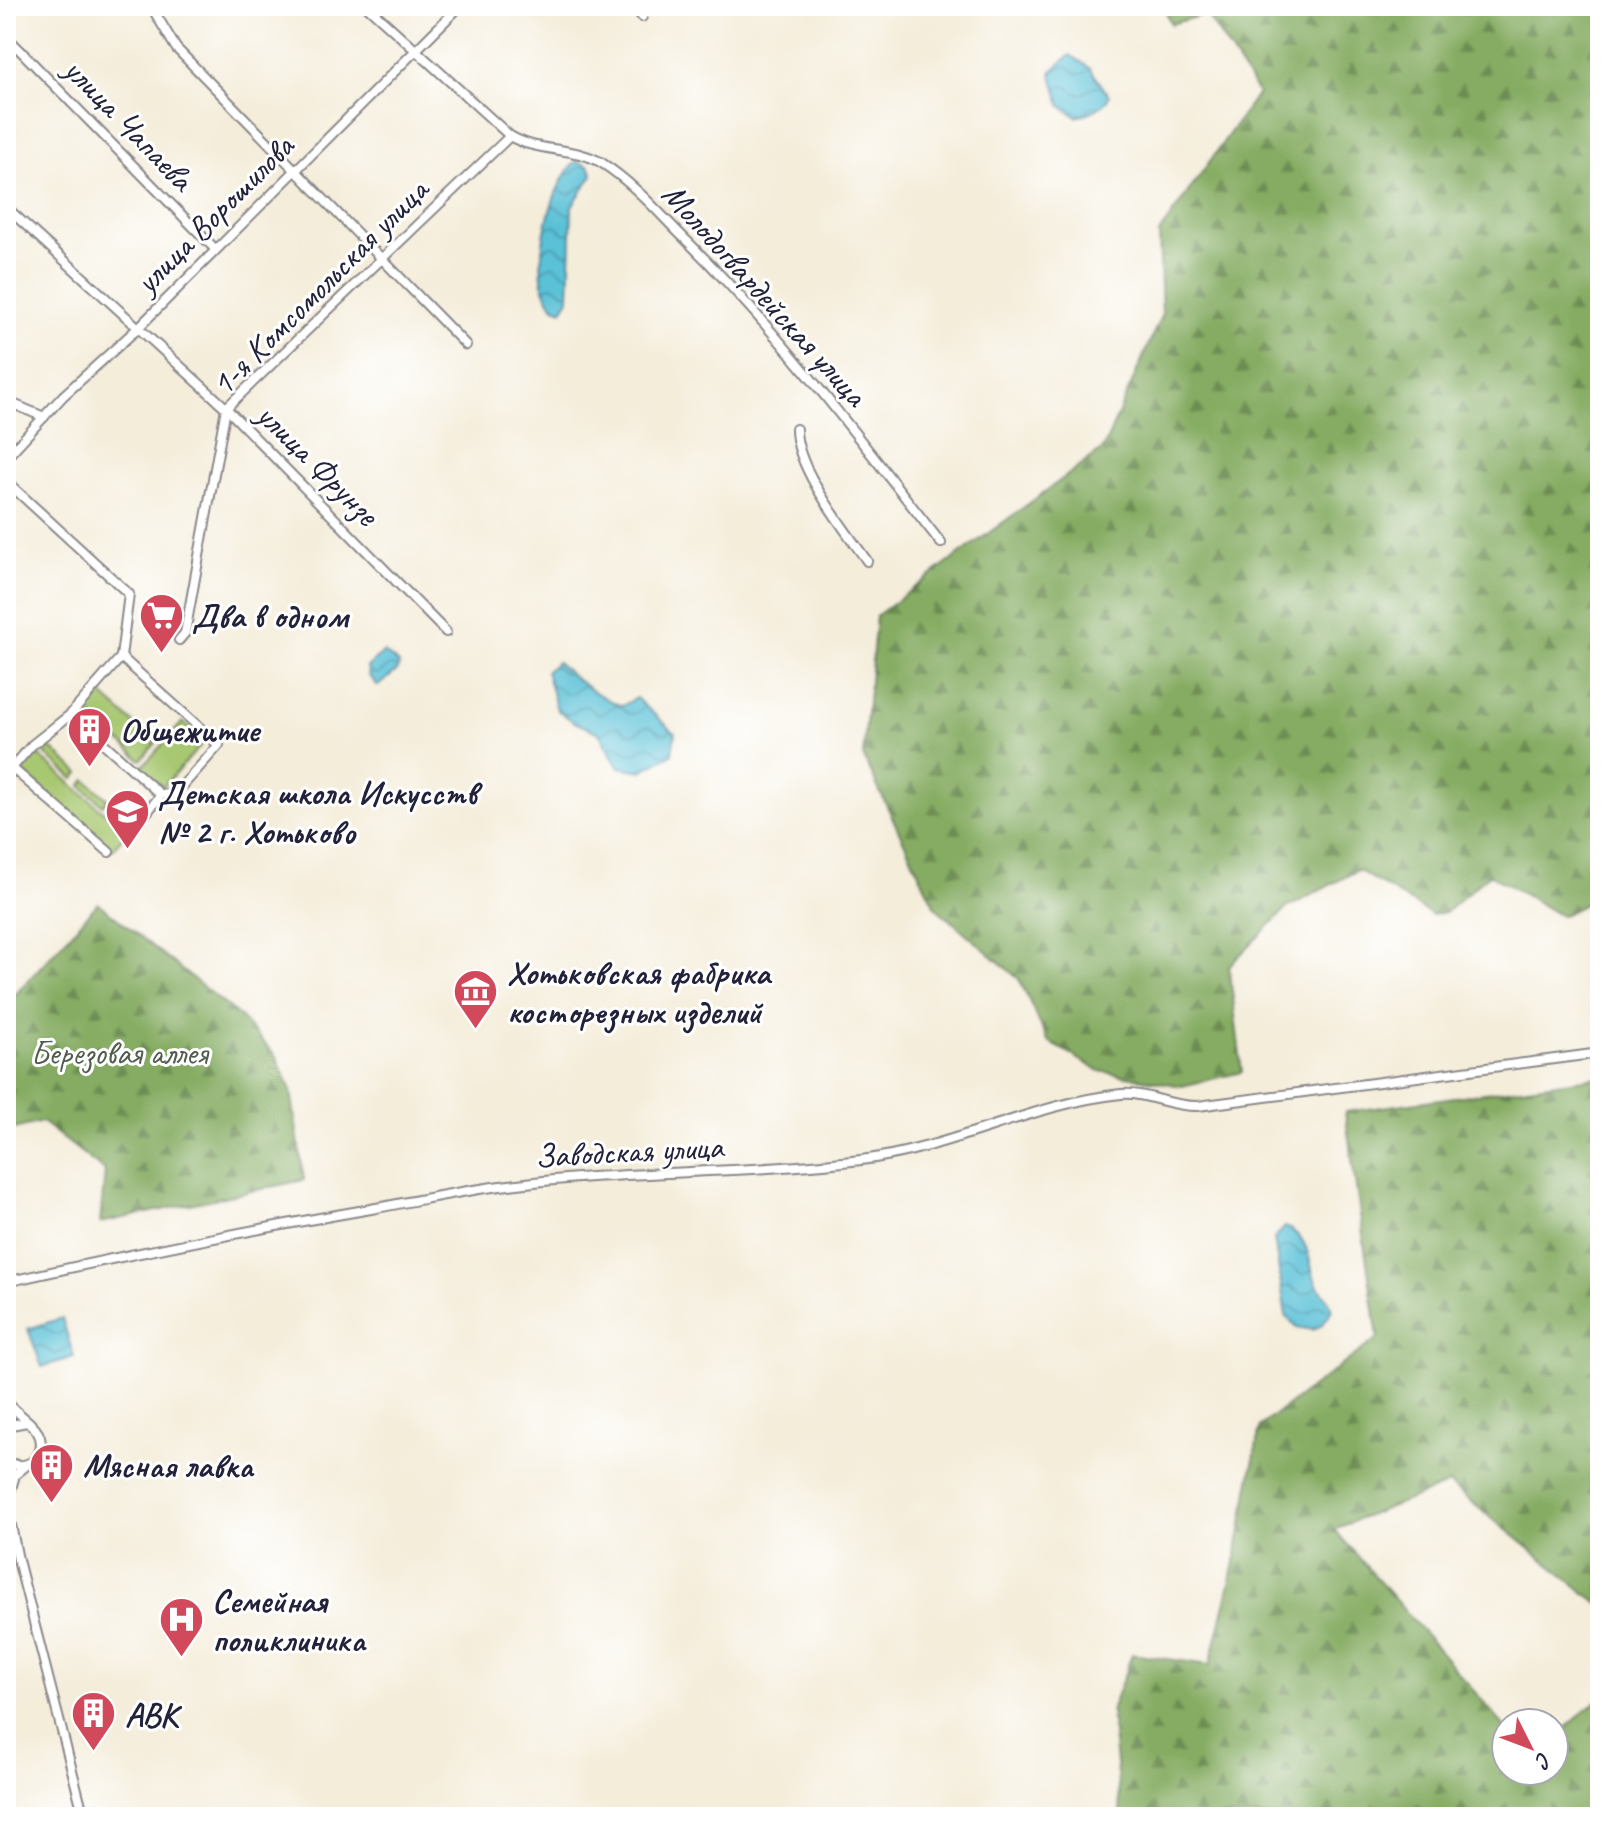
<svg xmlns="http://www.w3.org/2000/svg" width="1606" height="1823" font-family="Caveat,sans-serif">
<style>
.green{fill:#a7c76f;stroke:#647455;stroke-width:2}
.forest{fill:url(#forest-firs);stroke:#54674e;stroke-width:2}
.water{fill:url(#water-waves);stroke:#3e7289;stroke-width:2}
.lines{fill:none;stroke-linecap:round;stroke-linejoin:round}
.minor-casing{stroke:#8b888a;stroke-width:12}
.minor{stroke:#fff;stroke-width:8}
.labels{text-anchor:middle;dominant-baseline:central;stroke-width:6;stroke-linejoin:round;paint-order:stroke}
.street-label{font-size:34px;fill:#22223b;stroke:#fff}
.poi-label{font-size:34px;font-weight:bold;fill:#22223b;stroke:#fff;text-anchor:start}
.park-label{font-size:34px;fill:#515c4d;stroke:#fff}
</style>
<defs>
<pattern id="forest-firs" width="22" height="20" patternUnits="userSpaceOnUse" patternTransform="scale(2)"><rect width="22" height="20" fill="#85ac62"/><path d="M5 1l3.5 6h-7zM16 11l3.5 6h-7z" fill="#6c8c52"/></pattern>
<pattern id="water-waves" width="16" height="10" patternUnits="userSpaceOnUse" patternTransform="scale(2)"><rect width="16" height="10" fill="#5ac1d7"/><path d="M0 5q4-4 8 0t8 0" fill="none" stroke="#4a9cb0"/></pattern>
</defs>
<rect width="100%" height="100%" fill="#fff"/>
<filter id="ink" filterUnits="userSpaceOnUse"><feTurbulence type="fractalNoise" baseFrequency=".0125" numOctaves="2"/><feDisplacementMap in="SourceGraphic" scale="16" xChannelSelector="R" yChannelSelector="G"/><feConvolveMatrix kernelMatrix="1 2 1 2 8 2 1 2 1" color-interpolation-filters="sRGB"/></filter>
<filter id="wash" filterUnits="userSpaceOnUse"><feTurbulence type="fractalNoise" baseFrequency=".006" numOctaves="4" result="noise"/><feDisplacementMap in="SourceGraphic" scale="32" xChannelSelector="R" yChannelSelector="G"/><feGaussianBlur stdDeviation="1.8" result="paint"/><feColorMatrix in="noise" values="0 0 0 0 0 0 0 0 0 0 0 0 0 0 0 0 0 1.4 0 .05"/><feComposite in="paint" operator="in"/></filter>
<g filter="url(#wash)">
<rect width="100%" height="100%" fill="#f4edda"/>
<g class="green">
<path d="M 101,694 L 156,743 L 141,760 L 86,711 Z"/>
<path d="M 183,722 L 205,741 L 163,787 L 141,768 Z"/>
<path d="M 50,747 L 79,773 L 74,779 L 44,753 Z"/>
<path d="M 34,751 L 127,832 L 112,850 L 19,768 Z"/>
<path d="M 86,780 L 108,799 L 103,805 L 81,786 Z"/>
</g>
<g class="forest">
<path d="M 1163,6 L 1600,6 L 1600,896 L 1561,916 L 1489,874 L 1446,912 L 1432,915 L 1358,870 L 1287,908 L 1229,966 L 1242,1072 L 1182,1086 L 1099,1071 L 1048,1041 L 1019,979 L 935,907 L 863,756 L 876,616 L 1103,449 L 1162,314 L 1159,233 L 1258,93 L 1206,14 L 1171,24 Z"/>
<path d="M 98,903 L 238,1015 L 276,1056 L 291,1090 L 304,1180 L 100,1223 L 105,1171 L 42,1122 L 6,1131 L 6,1005 Z"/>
<path d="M 1600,1077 L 1600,1605 L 1449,1484 L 1334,1529 L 1506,1728 L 1506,1771 L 1554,1771 L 1554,1738 L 1600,1698 L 1600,1817 L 1121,1817 L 1111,1711 L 1132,1654 L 1210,1665 L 1234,1567 L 1260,1426 L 1378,1338 L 1345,1112 Z"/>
</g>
<g class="water">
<path d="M 1070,55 L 1090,68 L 1109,96 C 1104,109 1090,112 1077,117 L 1061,106 L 1051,72 Z"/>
<path d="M 577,161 L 589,166 L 593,175 L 572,206 L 569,299 L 562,310 L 554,307 C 551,302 547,296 545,291 C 533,261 552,179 577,161 Z"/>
<path d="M 384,652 L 399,664 L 398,670 L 378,686 L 369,676 L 367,667 Z"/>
<path d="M 557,662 C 575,679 598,697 622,706 L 636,698 L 675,733 L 672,754 L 642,771 L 618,767 L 599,733 L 574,722 L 557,710 L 546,671 Z"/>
<path d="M 1285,1227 C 1311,1238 1307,1259 1316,1282 C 1320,1293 1330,1297 1332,1310 L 1323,1324 L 1313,1330 L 1297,1327 L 1286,1316 L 1274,1239 Z"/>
<path d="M 62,1318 L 74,1357 L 42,1367 L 28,1329 Z"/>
</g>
</g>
<g filter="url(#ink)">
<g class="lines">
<defs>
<g id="minor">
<path d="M 151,6 L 176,48 L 466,345"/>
<path d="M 367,6 L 510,136 C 538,153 574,146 602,163 C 633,183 658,212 683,237 C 779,331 858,438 941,543"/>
<path d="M 634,6 L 642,17"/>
<path d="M 6,36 L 215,249"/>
<path d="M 6,207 L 226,408 L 446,632"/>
<path d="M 6,401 L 44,417"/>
<path d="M 796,429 C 796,469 844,528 867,561"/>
<path d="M 6,458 L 63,396 L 138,328 L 460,6"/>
<path d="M 6,481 L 129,594 L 121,657 L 219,745 L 176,793 L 161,795 L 71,714"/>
<path d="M 179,640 L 185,633 L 226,408 L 510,136"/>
<path d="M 6,762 L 12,768 L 32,745 L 71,714 L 121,657"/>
<path d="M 12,768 L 109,852"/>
<path d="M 134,828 L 161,795"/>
<path d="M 6,1282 C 127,1255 248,1230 371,1209 C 416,1201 463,1190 509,1185 C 626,1170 744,1174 861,1160 C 950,1149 1034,1103 1121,1094 C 1147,1092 1171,1107 1198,1106 L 1600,1053"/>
<path d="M 6,1402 L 30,1423"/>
<path d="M 6,1426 L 27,1422 C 56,1439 35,1478 6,1461"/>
<path d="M 6,1469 L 7,1505 L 18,1560 L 84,1817"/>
<path d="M 11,1489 L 15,1475 L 27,1465"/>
</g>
</defs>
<use href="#minor" class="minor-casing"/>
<use href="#minor" class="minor"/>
</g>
</g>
<defs>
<symbol id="supermarket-pin" viewBox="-11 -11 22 30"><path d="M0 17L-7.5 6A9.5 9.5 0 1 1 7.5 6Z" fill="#d1495b" stroke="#fff"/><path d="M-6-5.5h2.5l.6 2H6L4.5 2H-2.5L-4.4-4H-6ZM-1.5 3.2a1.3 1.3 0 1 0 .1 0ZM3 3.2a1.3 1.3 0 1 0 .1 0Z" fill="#fff"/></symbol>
<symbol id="building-pin" viewBox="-11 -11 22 30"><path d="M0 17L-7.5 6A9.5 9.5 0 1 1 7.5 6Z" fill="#d1495b" stroke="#fff"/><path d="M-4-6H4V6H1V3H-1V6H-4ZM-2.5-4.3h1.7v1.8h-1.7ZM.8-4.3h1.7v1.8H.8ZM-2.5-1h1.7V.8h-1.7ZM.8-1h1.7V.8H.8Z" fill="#fff"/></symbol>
<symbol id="school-pin" viewBox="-11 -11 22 30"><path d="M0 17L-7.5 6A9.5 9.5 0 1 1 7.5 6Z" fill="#d1495b" stroke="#fff"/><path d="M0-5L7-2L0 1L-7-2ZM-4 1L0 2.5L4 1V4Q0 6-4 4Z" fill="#fff"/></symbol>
<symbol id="museum-pin" viewBox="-11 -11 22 30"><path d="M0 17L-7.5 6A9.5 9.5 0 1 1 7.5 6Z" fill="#d1495b" stroke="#fff"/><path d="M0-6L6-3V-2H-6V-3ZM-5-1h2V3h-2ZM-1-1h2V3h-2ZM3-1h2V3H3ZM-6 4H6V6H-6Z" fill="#fff"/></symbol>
<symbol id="hospital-pin" viewBox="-11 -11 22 30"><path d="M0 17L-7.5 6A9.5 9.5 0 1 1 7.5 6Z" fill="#d1495b" stroke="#fff"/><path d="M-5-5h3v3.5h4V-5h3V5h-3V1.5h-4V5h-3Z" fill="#fff"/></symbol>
</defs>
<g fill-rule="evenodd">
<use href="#supermarket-pin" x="136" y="590" width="51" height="69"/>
<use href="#building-pin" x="64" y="704" width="51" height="69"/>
<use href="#school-pin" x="102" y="786" width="51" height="69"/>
<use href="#museum-pin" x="450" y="966" width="51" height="69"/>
<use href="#building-pin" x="26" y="1440" width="51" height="69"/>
<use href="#hospital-pin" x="156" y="1594" width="51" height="69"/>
<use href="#building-pin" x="68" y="1688" width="51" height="69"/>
</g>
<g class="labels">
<g class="street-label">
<text transform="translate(129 124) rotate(46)">улица Чапаева</text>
<text transform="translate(214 214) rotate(-45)">улица Ворошилова</text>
<text transform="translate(319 287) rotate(-45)">1-я Комсомольская улица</text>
<text transform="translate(765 294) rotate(48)">Молодогвардейская улица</text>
<text transform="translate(318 464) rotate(45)">улица Фрунзе</text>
<text transform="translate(629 1151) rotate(-3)">Заводская улица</text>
</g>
<g class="poi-label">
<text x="192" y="615">Два в одном</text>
<text x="120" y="729">Общежитие</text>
<text x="158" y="792">Детская школа Искусств<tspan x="158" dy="39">№ 2 г. Хотьково</tspan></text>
<text x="507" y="972">Хотьковская фабрика<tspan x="507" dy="39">косторезных изделий</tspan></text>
<text x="83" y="1465">Мясная лавка</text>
<text x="212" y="1600">Семейная<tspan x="212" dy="39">поликлиника</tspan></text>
<text x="125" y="1714">ABK</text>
</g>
<g class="park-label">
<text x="119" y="1052">Березовая аллея</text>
</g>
</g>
<rect width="1606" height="1823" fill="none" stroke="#fff" stroke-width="32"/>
<g transform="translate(1530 1747) rotate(132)"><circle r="38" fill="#ffffff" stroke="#a7a7b1" stroke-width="2"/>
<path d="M0-6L14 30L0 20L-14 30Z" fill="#d1495b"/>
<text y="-12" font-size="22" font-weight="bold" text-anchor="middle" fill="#22223b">С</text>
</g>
</svg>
